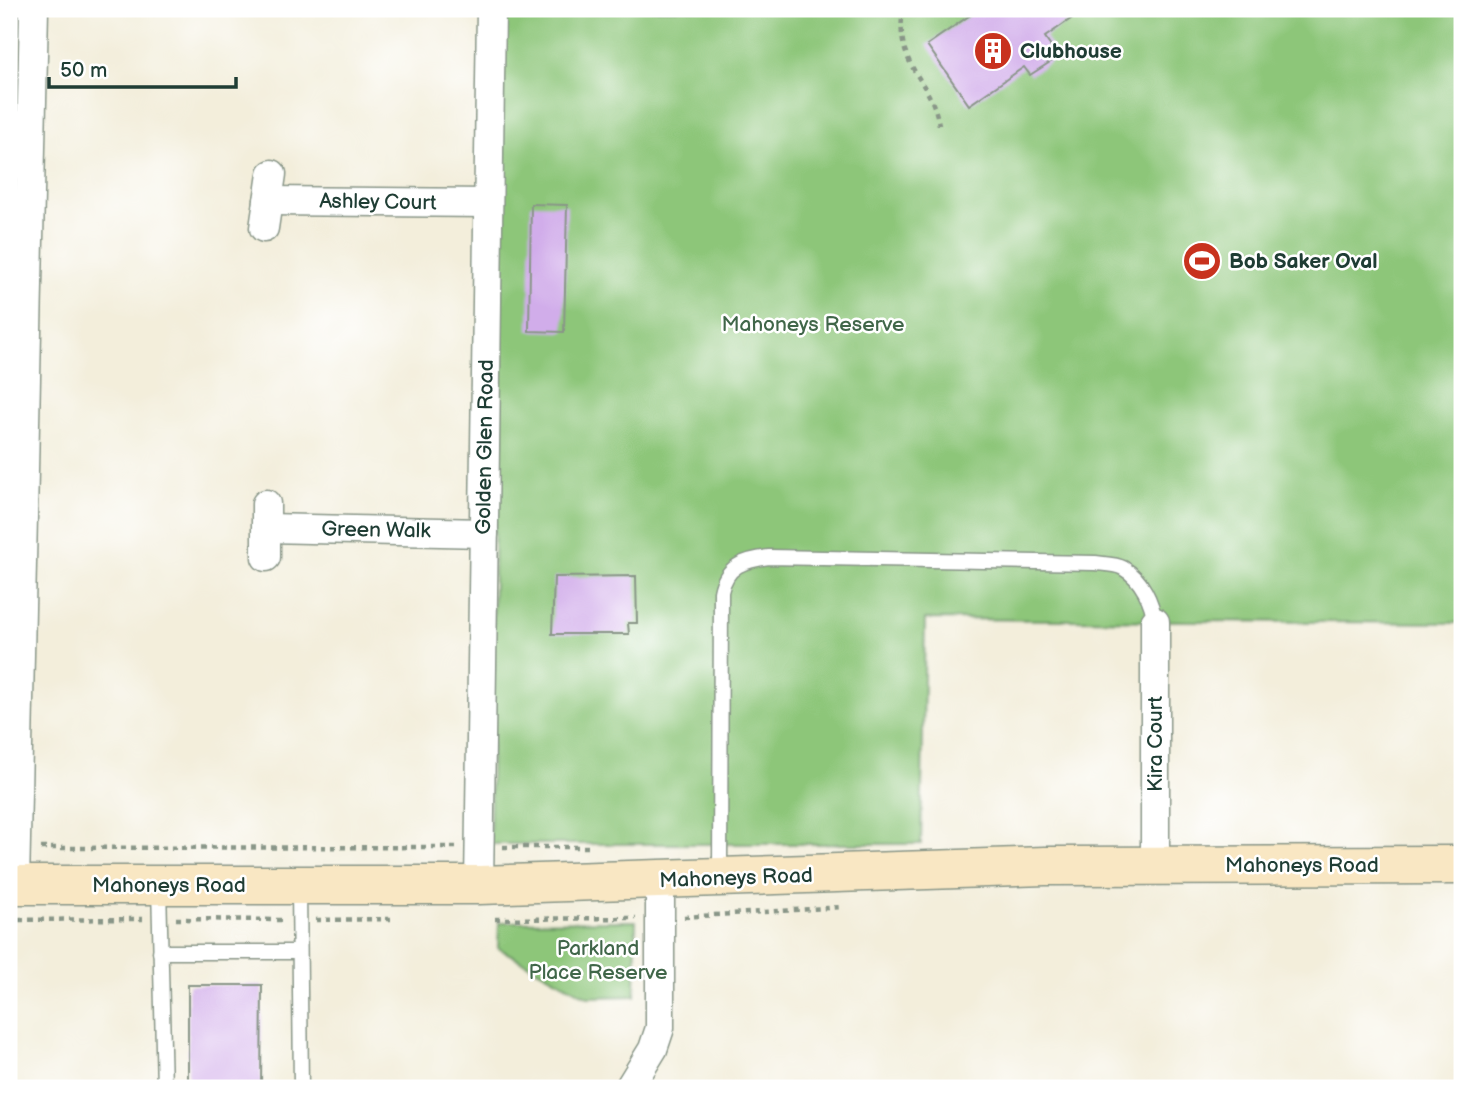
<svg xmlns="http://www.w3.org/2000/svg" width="1471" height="1097" font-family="'Balsamiq Sans',sans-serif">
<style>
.green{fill:#8dc679;stroke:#568256;stroke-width:2}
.building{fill:#d1adea}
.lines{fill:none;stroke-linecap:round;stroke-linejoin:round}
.lane-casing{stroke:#899688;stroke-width:17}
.street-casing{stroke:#899688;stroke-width:31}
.secondary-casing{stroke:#899688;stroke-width:41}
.path{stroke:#899688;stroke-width:4.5;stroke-dasharray:5 5;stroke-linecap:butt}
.lane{stroke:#fff;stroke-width:14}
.street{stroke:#fff;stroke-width:28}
.secondary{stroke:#f9e7c3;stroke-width:38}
.labels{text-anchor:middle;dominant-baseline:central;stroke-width:5;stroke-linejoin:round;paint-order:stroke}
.poi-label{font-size:21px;font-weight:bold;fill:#1f3d34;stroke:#fff;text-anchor:start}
.street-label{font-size:21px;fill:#1f3d34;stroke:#fff}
.park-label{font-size:21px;fill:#406649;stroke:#fff}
</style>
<rect width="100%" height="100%" fill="#fff"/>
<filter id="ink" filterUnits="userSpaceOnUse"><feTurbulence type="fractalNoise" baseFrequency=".0143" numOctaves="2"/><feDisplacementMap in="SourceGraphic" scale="14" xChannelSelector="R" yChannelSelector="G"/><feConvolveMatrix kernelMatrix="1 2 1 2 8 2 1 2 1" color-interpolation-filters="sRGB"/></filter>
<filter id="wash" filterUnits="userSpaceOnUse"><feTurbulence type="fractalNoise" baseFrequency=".00686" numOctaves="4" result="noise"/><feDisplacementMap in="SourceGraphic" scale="28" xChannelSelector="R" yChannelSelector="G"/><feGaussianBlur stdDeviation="1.57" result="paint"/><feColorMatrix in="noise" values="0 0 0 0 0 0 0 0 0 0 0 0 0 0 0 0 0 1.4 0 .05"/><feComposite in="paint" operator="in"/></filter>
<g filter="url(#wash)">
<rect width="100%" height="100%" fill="#f3eedb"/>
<g class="green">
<path d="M 502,9 L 1462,9 L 1462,623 L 925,619 L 921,844 L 490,844 Z"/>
<path d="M 636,921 L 635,996 L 588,997 L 498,948 L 499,922 Z"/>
</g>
<g id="blocks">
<g class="building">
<path d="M 979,9 L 1075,9 L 1078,14 L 1045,37 L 1058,57 L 1030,75 L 1024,67 L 969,105 L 927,45 Z"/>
<path d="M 531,204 L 567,205 L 564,332 L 529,331 Z"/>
<path d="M 636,576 L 637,623 L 628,623 L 629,634 L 552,634 L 554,577 Z"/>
<path d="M 188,985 L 262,985 L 261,1088 L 188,1088 Z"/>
</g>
</g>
</g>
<g filter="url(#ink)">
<use href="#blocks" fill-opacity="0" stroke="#899688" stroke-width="2"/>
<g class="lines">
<defs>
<g id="lane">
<path d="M 720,874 L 721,592 C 726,566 744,560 769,557 L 1095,563 C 1103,564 1116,564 1123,568 C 1142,579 1152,602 1155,622"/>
<path d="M 159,887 L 164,1088"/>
<path d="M 299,887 L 301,1088"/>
<path d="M 160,952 L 299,952"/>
</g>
<g id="street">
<path d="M 268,201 L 488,203"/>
<path d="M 264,228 L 272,174"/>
<path d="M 267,528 L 484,533"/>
<path d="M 266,557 L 266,504"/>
<path d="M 1155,866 L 1155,622"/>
<path d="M 15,885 L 34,9"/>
<path d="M 479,885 L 491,9"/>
<path d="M 629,1088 L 653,1049 L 660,1028 L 660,880"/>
</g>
<path id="secondary" d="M 9,885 L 479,885 L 1045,866 L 1462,865"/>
</defs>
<use href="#lane" class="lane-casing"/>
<use href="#street" class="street-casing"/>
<use href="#secondary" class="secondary-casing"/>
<g class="path">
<path d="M 903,9 C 894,68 931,77 939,125"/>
<path d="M 503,847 L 592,847"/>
<path d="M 41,848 L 456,847"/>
<path d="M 684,917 L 843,907"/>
<path d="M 176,919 L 283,920"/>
<path d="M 495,919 L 636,918"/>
<path d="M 9,920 L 143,919"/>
<path d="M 316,920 L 391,919"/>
</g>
<use href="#lane" class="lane"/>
<use href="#street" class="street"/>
<use href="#secondary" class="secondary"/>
</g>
</g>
<defs>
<symbol id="building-disc" viewBox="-11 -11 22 22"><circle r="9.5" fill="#c8321e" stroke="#fff"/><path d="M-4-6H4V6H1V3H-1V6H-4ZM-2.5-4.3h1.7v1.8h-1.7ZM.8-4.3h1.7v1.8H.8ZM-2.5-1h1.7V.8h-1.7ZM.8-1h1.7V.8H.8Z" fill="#fff"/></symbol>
<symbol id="stadium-disc" viewBox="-11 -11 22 22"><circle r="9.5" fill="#c8321e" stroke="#fff"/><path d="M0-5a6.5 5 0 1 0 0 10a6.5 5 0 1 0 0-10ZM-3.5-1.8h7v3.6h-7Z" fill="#fff"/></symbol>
</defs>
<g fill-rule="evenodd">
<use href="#building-disc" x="971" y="29" width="44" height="44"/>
<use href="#stadium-disc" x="1180" y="239" width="44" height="44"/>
</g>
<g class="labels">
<g class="poi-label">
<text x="1020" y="51">Clubhouse</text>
<text x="1229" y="261">Bob Saker Oval</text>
</g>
<g class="street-label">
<text transform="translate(378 202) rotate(1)">Ashley Court</text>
<text transform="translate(485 447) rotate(-89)">Golden Glen Road</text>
<text transform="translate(376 530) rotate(1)">Green Walk</text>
<text transform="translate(1155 744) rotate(-90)">Kira Court</text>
<text x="1302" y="865">Mahoneys Road</text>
<text transform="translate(736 878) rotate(-2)">Mahoneys Road</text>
<text x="169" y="885">Mahoneys Road</text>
</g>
<g class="park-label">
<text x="813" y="324">Mahoneys Reserve</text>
<text x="598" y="948">Parkland<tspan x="598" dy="24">Place Reserve</tspan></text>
</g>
</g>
<rect width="1471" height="1097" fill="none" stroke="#fff" stroke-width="35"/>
<path d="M49 77v10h187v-10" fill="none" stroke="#1f3d34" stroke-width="3.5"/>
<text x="60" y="77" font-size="21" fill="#1f3d34" stroke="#ffffff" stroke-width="5" paint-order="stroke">50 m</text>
</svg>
